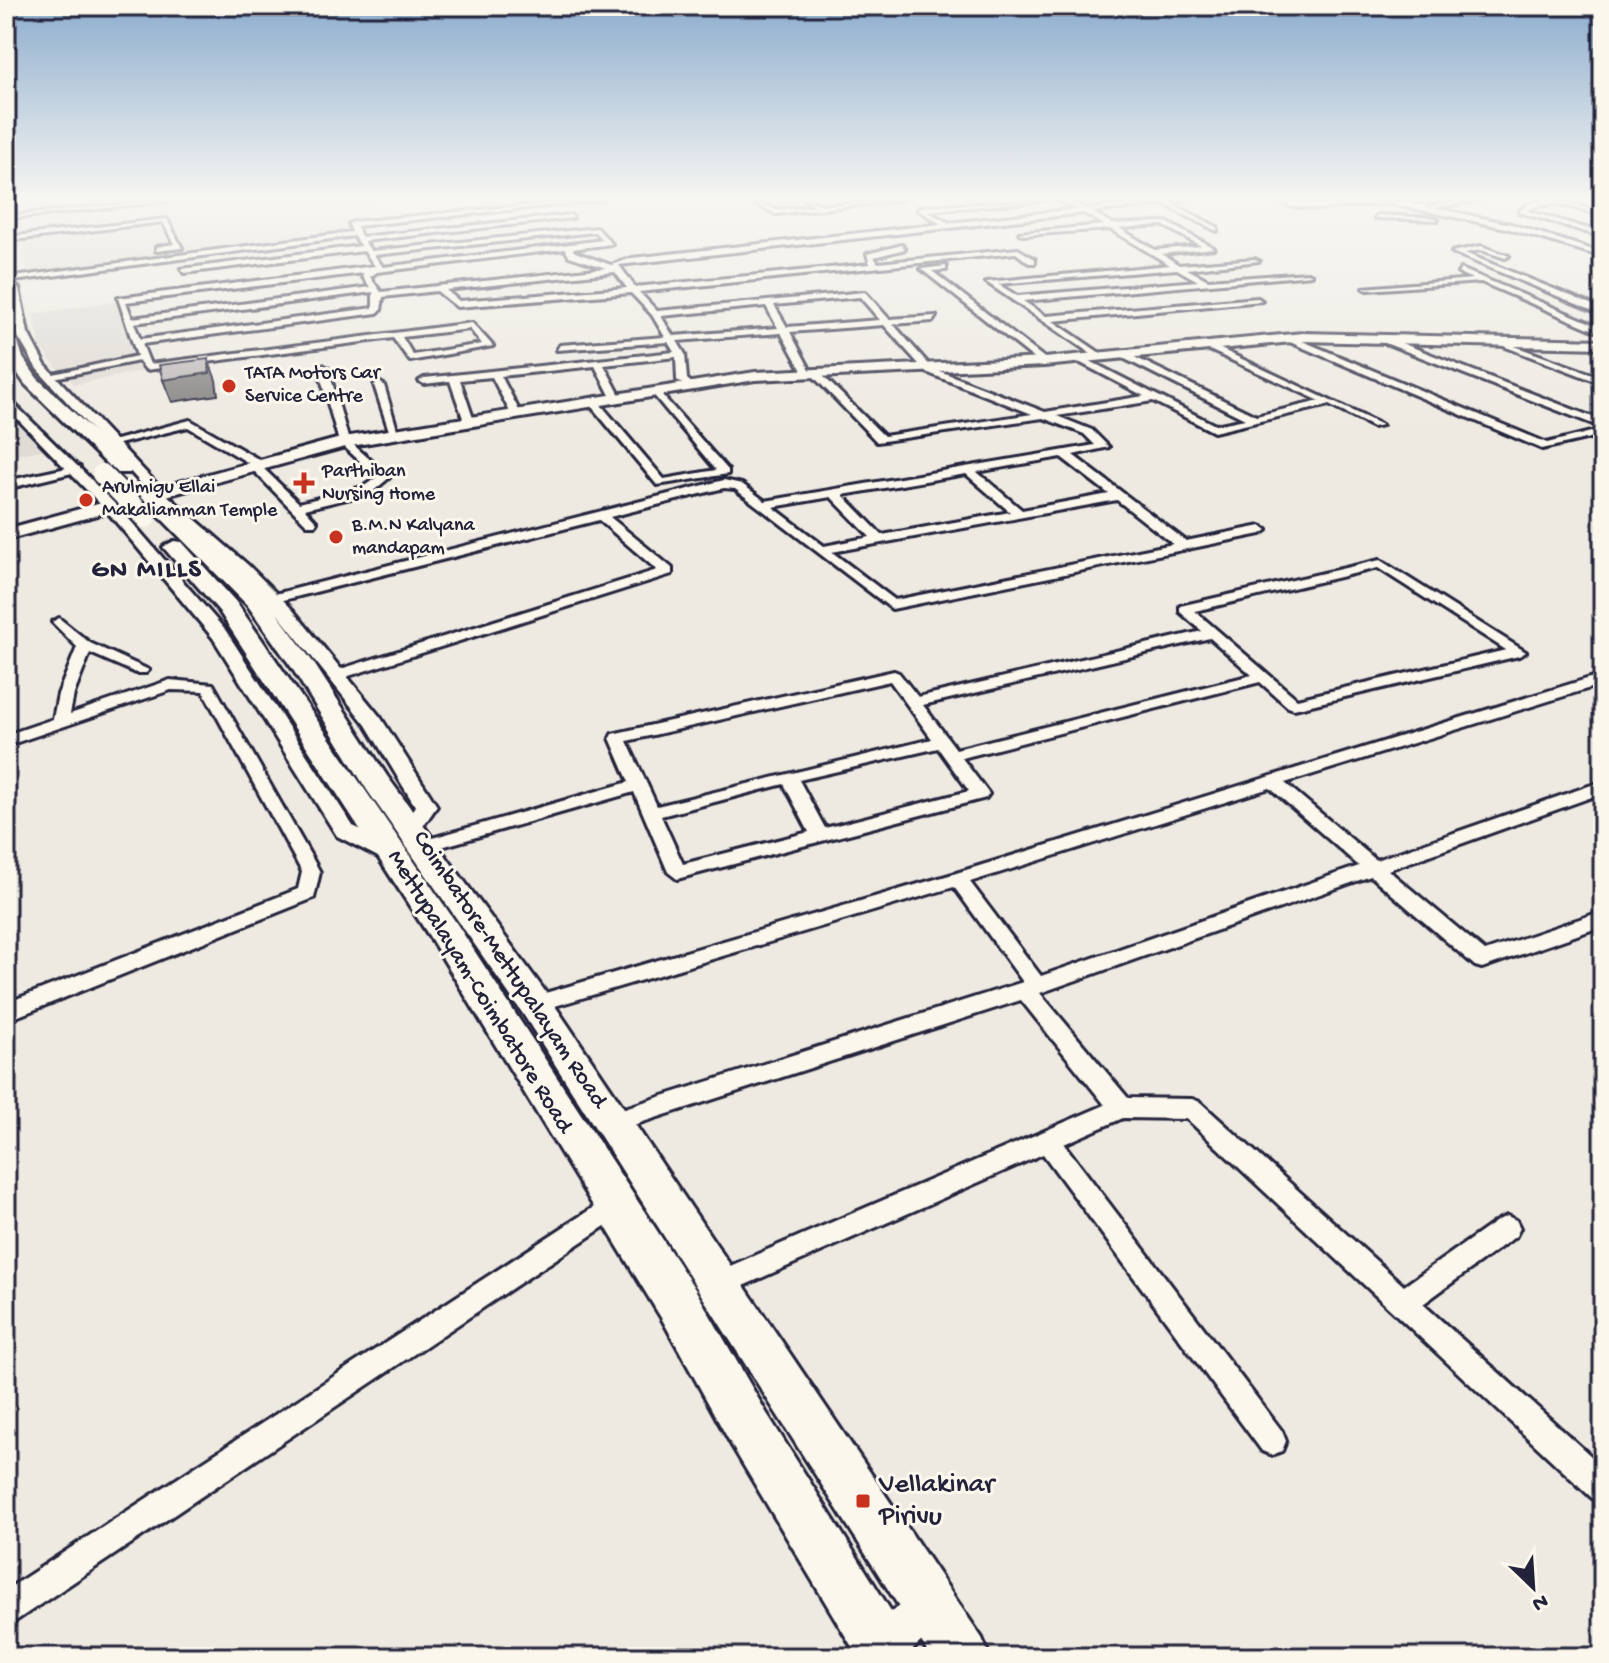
<svg xmlns="http://www.w3.org/2000/svg" width="1609" height="1663" font-family="'Gochi Hand',sans-serif">
<style>
.built{fill:#dfdbd5}
.lines{fill:none;stroke-linecap:round;stroke-linejoin:round}
.minor-casing{stroke:#22223b;stroke-width:6}
.tertiary-casing{stroke:#22223b;stroke-width:6}
.secondary-casing{stroke:#22223b;stroke-width:6}
.trunk-casing{stroke:#22223b;stroke-width:6}
.minor{fill:#fbf7ec;fill-rule:evenodd}
.tertiary{fill:#fbf7ec;fill-rule:evenodd}
.secondary{fill:#fbf7ec;fill-rule:evenodd}
.trunk{fill:#fbf7ec;fill-rule:evenodd}
.trunk-bridge-casing{stroke:#22223b;stroke-width:24;stroke-linecap:butt}
.trunk-bridge{stroke:#fbf7ec;stroke-width:20}
.shaded-wall{fill:#848181;stroke:#22223b;stroke-width:2}
.building{fill:#bcb8b8;stroke:#22223b;stroke-width:2}
.poi-dot{fill:#c8321e;stroke:#fbf7ec;stroke-width:3}
.labels{text-anchor:middle;dominant-baseline:central;stroke-width:6;stroke-linejoin:round;paint-order:stroke}
.far-poi-label{font-size:20px;fill:#22223b;stroke:#fbf7ec;text-anchor:start}
.street-label{font-size:24px;fill:#22223b;stroke:#fbf7ec}
.far-district-label{font-size:26px;font-weight:bold;letter-spacing:2px;fill:#22223b;stroke:#fbf7ec}
.near-poi-label{font-size:28px;fill:#22223b;stroke:#fbf7ec;text-anchor:start}
</style>
<rect width="100%" height="100%" fill="#eeeae2"/>
<filter id="ink" filterUnits="userSpaceOnUse"><feTurbulence type="fractalNoise" baseFrequency=".0125" numOctaves="2"/><feDisplacementMap in="SourceGraphic" scale="16" xChannelSelector="R" yChannelSelector="G"/><feConvolveMatrix kernelMatrix="1 2 1 2 8 2 1 2 1" color-interpolation-filters="sRGB"/></filter>
<g filter="url(#ink)">
<g class="built">
<path d="M 6,200 L 383,200 L 374,203 L 362,221 L 352,222 L 345,232 L 29,274 L 6,213 Z"/>
<path d="M 117,301 L 138,357 L 61,373 L 40,347 L 34,314 Z"/>
<path d="M 139,361 L 147,370 L 74,385 L 67,375 Z"/>
<path d="M 6,406 L 46,449 L 6,457 Z"/>
</g>
<g class="lines">
<defs>
<g id="minor">
<path d="M 158,200 L 177,200 L 14,218 L 11,216 Z"/>
<path d="M 583,200 L 602,200 L 357,226 L 361,237 L 571,215 L 573,218 L 364,241 L 371,251 L 597,228 L 612,244 L 572,249 L 575,252 L 611,265 L 632,258 L 941,224 L 918,210 L 920,207 L 1049,200 L 927,211 L 949,223 L 1077,209 L 1058,200 L 1066,200 L 1086,209 L 1186,200 L 1171,203 L 1217,227 L 1217,231 L 1163,204 L 1092,212 L 1113,224 L 1166,222 L 1214,248 L 1162,254 L 1179,265 L 1255,259 L 1259,261 L 1187,269 L 1208,280 L 1308,273 L 1312,275 L 1023,301 L 1046,316 L 1258,298 L 1262,301 L 1053,321 L 1103,355 L 1105,357 L 1100,360 L 986,282 L 1170,265 L 1110,229 L 1023,235 L 1019,233 L 1104,225 L 1084,213 L 619,265 L 635,287 L 870,264 L 867,254 L 902,245 L 905,249 L 874,257 L 878,263 L 1018,249 L 1035,259 L 1035,263 L 1029,263 L 1016,253 L 639,292 L 657,311 L 865,292 L 889,319 L 936,316 L 933,321 L 893,324 L 932,368 L 1045,412 L 1144,396 L 1077,361 L 1077,357 L 1080,356 L 1215,425 L 1245,419 L 1121,357 L 1121,353 L 1124,352 L 1256,416 L 1320,401 L 1205,348 L 1208,343 L 1382,425 L 1373,427 L 1329,405 L 1214,432 L 1153,401 L 1057,416 L 1092,430 L 1109,447 L 1073,455 L 1186,541 L 1261,526 L 1267,530 L 1261,534 L 892,609 L 735,489 L 724,488 L 610,517 L 672,568 L 672,574 L 336,680 L 328,675 L 331,672 L 657,570 L 599,520 L 272,603 L 265,599 L 267,596 L 724,480 L 742,484 L 765,501 L 1095,445 L 1084,434 L 1043,418 L 877,442 L 812,375 L 805,376 L 781,333 L 677,341 L 685,354 L 687,379 L 695,386 L 690,389 L 677,380 L 676,357 L 604,365 L 621,397 L 616,400 L 611,397 L 595,366 L 501,376 L 521,414 L 516,417 L 511,414 L 492,377 L 460,380 L 474,421 L 469,424 L 464,421 L 450,381 L 424,384 L 419,381 L 424,378 L 674,352 L 668,342 L 557,350 L 560,345 L 665,337 L 652,315 L 631,293 L 457,307 L 437,291 L 383,297 L 381,310 L 377,313 L 142,344 L 150,364 L 472,323 L 493,346 L 410,361 L 393,338 L 146,370 L 139,361 L 49,379 L 44,376 L 137,356 L 118,298 L 375,266 L 364,251 L 184,273 L 181,269 L 361,246 L 354,236 L 6,282 L 6,278 L 352,232 L 349,224 L 353,222 ZM 1163,225 L 1201,246 L 1155,250 L 1119,228 ZM 595,232 L 603,240 L 383,267 L 374,255 ZM 565,249 L 569,256 L 606,268 L 381,292 L 370,277 L 377,272 ZM 1177,269 L 1198,281 L 1017,296 L 998,284 ZM 615,272 L 627,288 L 459,301 L 446,290 ZM 364,273 L 362,276 L 370,287 L 132,318 L 126,302 ZM 373,292 L 373,308 L 140,339 L 134,323 ZM 860,297 L 880,320 L 787,327 L 774,305 ZM 766,306 L 778,328 L 673,336 L 661,316 ZM 884,325 L 926,372 L 1032,414 L 884,436 L 819,372 L 812,373 L 790,332 ZM 470,329 L 482,344 L 413,355 L 402,337 ZM 1061,457 L 1109,494 L 1022,510 L 977,472 ZM 966,474 L 1010,512 L 882,535 L 843,495 ZM 831,497 L 870,537 L 824,546 L 773,507 ZM 1117,500 L 1173,544 L 895,600 L 832,552 Z"/>
<path d="M 747,200 L 754,200 L 777,210 L 816,206 L 805,200 L 825,205 L 903,200 L 776,214 Z"/>
<path d="M 1273,200 L 1319,205 L 1396,200 L 1511,224 L 1603,253 L 1603,257 L 1506,228 L 1388,203 L 1319,209 L 1290,206 Z"/>
<path d="M 1466,200 L 1480,200 L 1433,208 L 1430,206 Z"/>
<path d="M 1544,200 L 1553,200 L 1603,212 L 1603,216 C 1580,210 1548,196 1527,211 L 1603,233 L 1603,237 L 1519,212 L 1526,205 Z"/>
<path d="M 1377,215 L 1435,218 L 1438,220 L 1375,218 Z"/>
<path d="M 167,219 L 182,248 L 156,251 L 156,247 L 174,244 L 163,222 L 6,241 L 6,237 Z"/>
<path d="M 1481,246 L 1509,256 L 1505,258 L 1481,250 L 1465,253 L 1603,309 L 1603,315 L 1452,252 Z"/>
<path d="M 946,266 L 946,270 L 932,271 L 1047,360 L 1047,364 L 1041,364 L 921,269 Z"/>
<path d="M 1461,269 L 1603,328 L 1603,334 L 1481,282 L 1367,290 L 1363,288 L 1473,279 L 1458,273 Z"/>
<path d="M 1288,335 L 1547,443 L 1603,429 L 1603,435 L 1542,449 L 1285,340 Z"/>
<path d="M 1380,337 L 1386,337 L 1603,421 L 1603,428 L 1380,341 Z"/>
<path d="M 1498,340 L 1603,378 L 1603,384 L 1498,344 Z"/>
<path d="M 323,365 L 328,368 L 349,441 L 390,477 L 371,493 L 305,509 L 317,522 L 315,525 L 307,525 L 252,469 L 252,465 L 188,427 L 111,446 L 105,443 L 190,420 L 265,463 L 267,465 L 263,468 L 299,503 L 363,487 L 377,477 L 339,442 L 318,368 Z"/>
<path d="M 379,382 L 384,385 L 399,436 L 390,434 L 374,385 Z"/>
<path d="M 656,388 L 728,470 L 728,474 L 657,485 L 587,401 L 596,399 L 664,479 L 716,470 L 652,393 L 651,391 Z"/>
<path d="M 76,466 L 80,467 L 80,471 L 6,489 L 6,481 Z"/>
<path d="M 1380,560 L 1526,652 L 1519,656 L 1294,709 L 1288,707 L 1260,682 L 962,758 L 989,794 L 986,798 L 677,879 L 668,872 L 634,792 L 424,852 L 415,846 L 418,842 L 629,782 L 610,738 L 612,734 L 894,671 L 899,673 L 918,697 L 1202,631 L 1180,612 L 1180,606 ZM 1378,568 L 1506,650 L 1297,699 L 1195,611 ZM 1210,638 L 1252,675 L 956,749 L 923,705 ZM 890,681 L 932,739 L 657,806 L 627,741 ZM 938,748 L 969,791 L 825,828 L 799,780 ZM 784,784 L 809,832 L 683,864 L 661,816 Z"/>
<path d="M 59,618 L 90,643 L 149,670 L 146,673 L 136,673 L 90,653 L 74,694 L 70,714 L 170,680 L 213,684 L 320,872 L 314,898 L 6,1021 L 6,1003 L 298,889 L 302,872 L 203,691 L 171,690 L 6,746 L 6,735 L 53,719 L 58,694 L 77,647 L 52,622 Z"/>
<path d="M 1603,674 L 1603,684 L 1285,783 L 1376,860 L 1603,781 L 1603,793 L 1388,870 L 1485,951 L 1603,911 L 1603,926 L 1482,968 L 1475,966 L 1371,876 L 1040,993 L 1128,1098 L 1192,1099 L 1200,1102 L 1404,1286 L 1498,1220 L 1507,1216 L 1516,1220 L 1520,1228 L 1516,1236 L 1423,1304 L 1603,1467 L 1603,1502 L 1592,1498 L 1187,1119 L 1123,1118 L 1064,1144 L 1282,1431 L 1286,1441 L 1282,1451 L 1272,1455 L 1262,1451 L 1043,1154 L 727,1293 L 718,1297 L 709,1293 L 705,1284 L 709,1275 L 1105,1105 L 1021,1000 L 612,1132 L 604,1129 L 600,1122 L 604,1115 L 612,1112 L 1023,982 L 954,887 L 535,1012 L 528,1010 L 524,1004 L 528,998 L 535,996 L 953,874 ZM 1270,788 L 1359,866 L 1041,976 L 970,882 Z"/>
<path d="M 614,1194 L 623,1198 L 626,1206 L 623,1214 L 17,1620 L 6,1625 L 6,1590 Z"/>
</g>
<g id="tertiary">
<path d="M 6,283 L 19,288 L 28,333 L 45,365 L 166,494 L 248,565 L 292,609 L 381,718 L 437,806 L 419,832 L 411,834 L 400,827 L 415,806 L 366,725 L 280,617 L 236,571 L 156,500 L 37,369 L 16,333 Z"/>
<path d="M 6,396 L 116,504 L 226,631 L 353,826 L 400,848 L 403,854 L 400,860 L 384,860 L 337,836 L 213,638 L 106,510 L 6,407 Z"/>
<path d="M 930,1586 L 944,1592 L 950,1606 L 944,1620 L 905,1657 L 856,1657 C 867,1630 903,1598 930,1586 Z"/>
</g>
<path id="secondary" d="M 1303,333 L 1603,340 L 1603,348 L 1303,341 L 1044,366 L 755,380 L 345,447 L 6,540 L 6,529 L 344,437 L 755,372 L 1044,358 Z"/>
<g id="trunk">
<path d="M 6,322 L 13,326 L 23,358 L 37,378 L 130,465 L 130,473 L 116,473 L 25,384 L 7,358 Z"/>
<path d="M 166,506 L 173,508 L 264,596 L 313,662 L 387,776 L 547,994 L 982,1638 L 990,1657 L 931,1657 L 523,1014 L 367,790 L 292,668 L 248,606 L 159,516 L 156,512 L 159,508 Z"/>
<path d="M 174,541 L 182,542 L 236,602 L 455,921 L 695,1289 L 766,1412 L 908,1638 L 916,1657 L 858,1657 L 732,1446 L 663,1321 L 431,939 L 219,611 L 163,547 Z"/>
</g>
</defs>
<use href="#minor" class="minor-casing"/>
<use href="#tertiary" class="tertiary-casing"/>
<use href="#secondary" class="secondary-casing"/>
<use href="#trunk" class="trunk-casing"/>
<use href="#minor" class="minor"/>
<use href="#tertiary" class="tertiary"/>
<use href="#secondary" class="secondary"/>
<use href="#trunk" class="trunk"/>
<defs>
<path id="trunk-bridge" d="M 102,474 L 146,518"/>
</defs>
<use href="#trunk-bridge" class="trunk-bridge-casing"/>
<use href="#trunk-bridge" class="trunk-bridge"/>
</g>
<path class="shaded-wall" d="M 208,359 L 216,380 L 218,395 L 172,402 L 163,380 Z"/>
<path class="building" d="M 208,359 L 210,373 L 163,380 L 159,365 Z"/>
</g>
<linearGradient id="sky" x2="0" y2="1"><stop stop-color="#8dadce"/><stop offset="0.46" stop-color="#f7f6f2"/><stop offset="1" stop-color="#f7f6f2" stop-opacity="0"/></linearGradient>
<rect width="1609" height="432" fill="url(#sky)"/>
<g class="poi-dot">
<circle cx="229" cy="386" r="8"/>
<path d="M300 471h8v8h8v8h-8v8h-8v-8h-8v-8h8z"/>
<circle cx="86" cy="500" r="8"/>
<circle cx="336" cy="537" r="8"/>
<rect x="855" y="1493" width="16" height="16" rx="4"/>
</g>
<g class="labels">
<g class="far-poi-label">
<text x="245" y="374">TATA Motors Car<tspan x="245" dy="23">Service Centre</tspan></text>
<text x="322" y="472">Parthiban<tspan x="322" dy="23">Nursing Home</tspan></text>
<text x="102" y="488">Arulmigu Ellai<tspan x="102" dy="23">Makaliamman Temple</tspan></text>
<text x="352" y="526">B.M.N Kalyana<tspan x="352" dy="23">mandapam</tspan></text>
</g>
<g class="street-label">
<text transform="translate(509 970) rotate(56)">Coimbatore-Mettupalayam Road</text>
<text transform="translate(479 992) rotate(58)">Mettupalayam-Coimbatore Road</text>
</g>
<g class="far-district-label">
<text x="147" y="571">GN MILLS</text>
</g>
<g class="near-poi-label">
<text x="879" y="1485">Vellakinar<tspan x="879" dy="32">Pirivu</tspan></text>
</g>
</g>
<rect width="1609" height="1663" fill="none" stroke="#fbf7ec" stroke-width="32"/>
<rect x="16" y="16" width="1577" height="1631" fill="none" stroke="#22223b" stroke-width="3" filter="url(#ink)"/>
<g transform="translate(1533 1587) rotate(155)" stroke="#fbf7ec" stroke-width="6" paint-order="stroke">
<path d="M0-6L14 30L0 20L-14 30Z" fill="#22223b"/>
<text y="-12" font-size="22" font-weight="bold" text-anchor="middle" fill="#22223b">N</text>
</g>
</svg>
